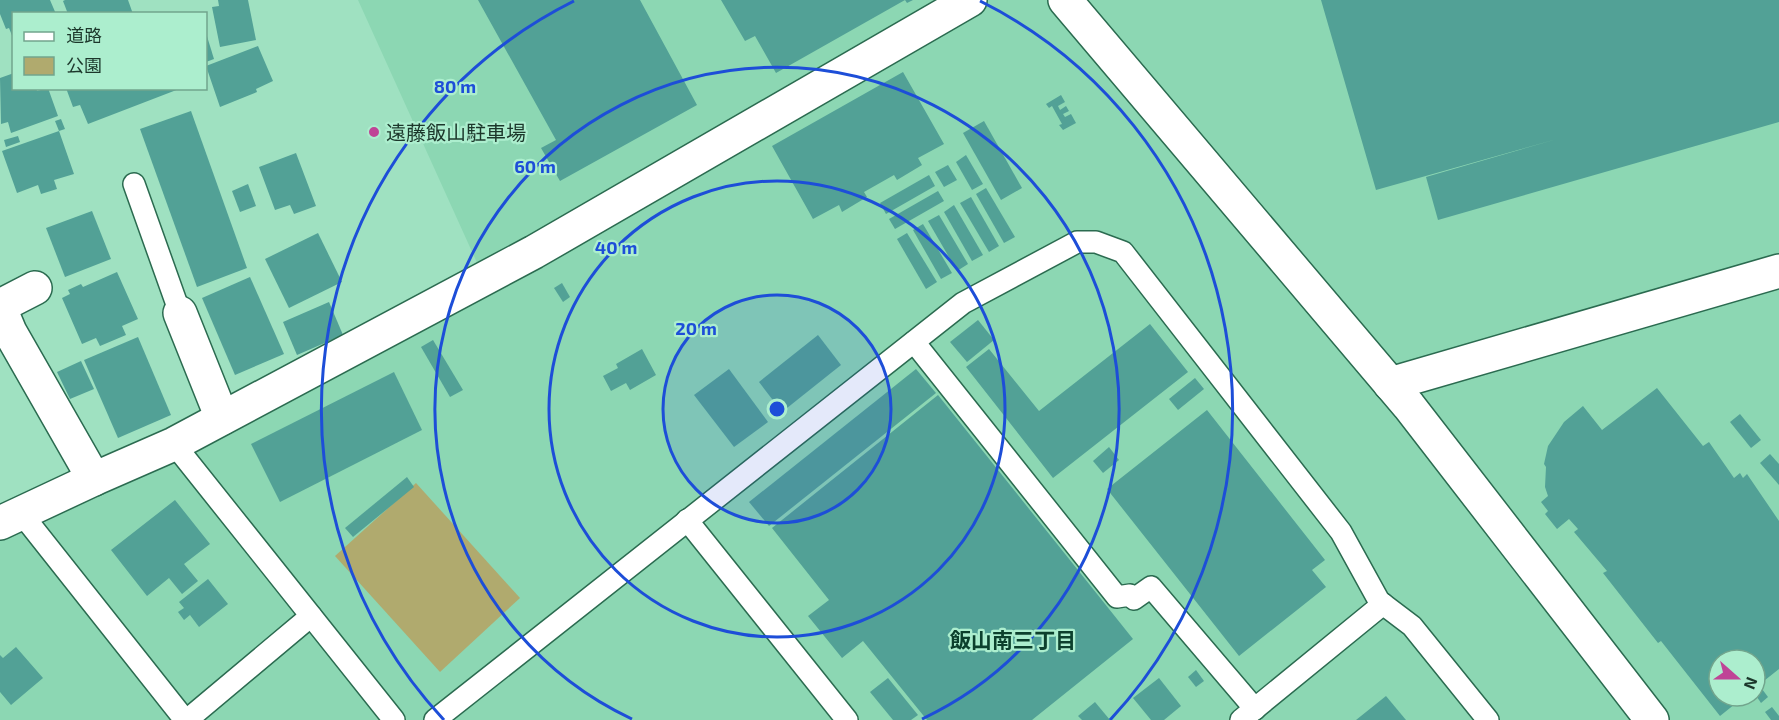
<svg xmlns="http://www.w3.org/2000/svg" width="1779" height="720" font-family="'Exo 2','Noto Sans JP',sans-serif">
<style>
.built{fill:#8cd7b3;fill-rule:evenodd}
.green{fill:#b0aa6e}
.building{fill:#52a196}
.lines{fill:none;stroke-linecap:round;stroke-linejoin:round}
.service-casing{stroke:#2b6b50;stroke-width:24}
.minor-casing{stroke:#2b6b50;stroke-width:36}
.tertiary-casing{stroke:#2b6b50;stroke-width:36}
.service{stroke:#fff;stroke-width:21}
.minor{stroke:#fff;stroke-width:33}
.tertiary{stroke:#fff;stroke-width:33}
.ring{fill:none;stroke:#1d4ed8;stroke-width:3}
.poi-dot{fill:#bf4496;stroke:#aceece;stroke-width:2}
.labels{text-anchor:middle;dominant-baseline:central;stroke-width:4.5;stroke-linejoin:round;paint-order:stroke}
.poi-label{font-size:20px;fill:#1c372b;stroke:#aceece;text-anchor:start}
.neighbourhood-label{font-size:21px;font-weight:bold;fill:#0c402d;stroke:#aceece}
.centre{fill:#1d4ed8;stroke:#aceece;stroke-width:3}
.ring-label{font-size:18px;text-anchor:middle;font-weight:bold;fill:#1d4ed8;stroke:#aceece;stroke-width:4.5;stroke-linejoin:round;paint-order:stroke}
</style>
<rect width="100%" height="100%" fill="#9fe1c1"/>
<path class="built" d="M 358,0 L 1779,0 L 1779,720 L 0,720 L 0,535 L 488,287 ZM 1719,660 L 1755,660 L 1755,696 L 1719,696 Z"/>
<path class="green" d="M 416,483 L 520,598 L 440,672 L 335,556 Z"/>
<g class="building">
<path d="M 0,0 L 50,0 L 56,14 L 14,14 L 13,38 L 9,28 L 6,29 L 0,14 Z"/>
<path d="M 65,0 L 128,0 L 133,14 L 68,14 L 63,1 Z"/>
<path d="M 218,0 L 248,0 L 256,40 L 220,47 L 212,7 L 219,6 Z"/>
<path d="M 478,0 L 640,0 L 697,105 L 560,181 L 541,148 L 556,140 Z"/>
<path d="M 721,0 L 913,0 L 907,3 L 905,0 L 776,73 L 755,36 L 745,41 Z"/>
<path d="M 1321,0 L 1779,0 L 1779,122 L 1438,220 L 1426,177 L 1557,139 L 1376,190 Z"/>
<path d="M 206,33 L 214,59 L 206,62 Z"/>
<path d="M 258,46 L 273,81 L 256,89 L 257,92 L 220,107 L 206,66 Z"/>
<path d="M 903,72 L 944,144 L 918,158 L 922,165 L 897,180 L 894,175 L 864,192 L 867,197 L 842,212 L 839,205 L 813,219 L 772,146 Z"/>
<path d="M 14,73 L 14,88 L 36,88 L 37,91 L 48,88 L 58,116 L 11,133 L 8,122 L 1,124 L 0,78 Z"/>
<path d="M 66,88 L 179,88 L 179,89 L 88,124 L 80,105 L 73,107 Z"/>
<path d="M 1061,95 L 1065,102 L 1058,106 L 1060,110 L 1066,106 L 1069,111 L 1063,114 L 1065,117 L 1071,114 L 1076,123 L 1063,130 L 1059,125 L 1062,124 L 1052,106 L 1049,108 L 1046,104 Z"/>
<path d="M 191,111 L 247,268 L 197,287 L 140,129 Z"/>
<path d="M 61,119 L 65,129 L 59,131 L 74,174 L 54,180 L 57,189 L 41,194 L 38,185 L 17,193 L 2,151 L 59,131 L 55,121 Z"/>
<path d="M 984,121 L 1022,188 L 1001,200 L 963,133 Z"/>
<path d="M 18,136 L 20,142 L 6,147 L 4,140 Z"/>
<path d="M 296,153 L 316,206 L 294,214 L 290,205 L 275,210 L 259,167 Z"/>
<path d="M 966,155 L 983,184 L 972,190 L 956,162 Z"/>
<path d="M 948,165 L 957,180 L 944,187 L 935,172 Z"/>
<path d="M 929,175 L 935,186 L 886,214 L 880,203 Z"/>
<path d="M 248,184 L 256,206 L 240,212 L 232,191 Z"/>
<path d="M 986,188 L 1015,237 L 1004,243 L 976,194 Z"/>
<path d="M 938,191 L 944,201 L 895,229 L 889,219 Z"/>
<path d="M 971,197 L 999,246 L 989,252 L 960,203 Z"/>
<path d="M 954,205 L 983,255 L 972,261 L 944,212 Z"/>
<path d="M 92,211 L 111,259 L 65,277 L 46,228 Z"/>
<path d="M 939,215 L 968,264 L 957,271 L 928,221 Z"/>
<path d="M 923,224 L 952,273 L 941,279 L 913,230 Z"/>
<path d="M 318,233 L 342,282 L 289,308 L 265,259 Z"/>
<path d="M 907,233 L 937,282 L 926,289 L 897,239 Z"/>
<path d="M 117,272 L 138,319 L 122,326 L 126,335 L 100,346 L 96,338 L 82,344 L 62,298 L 70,294 L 68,290 L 81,284 L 83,287 Z"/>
<path d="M 250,277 L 284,354 L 235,375 L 202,298 Z"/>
<path d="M 562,283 L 570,297 L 563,302 L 554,288 Z"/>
<path d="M 329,302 L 343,335 L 297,355 L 283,322 Z"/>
<path d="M 978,320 L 994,340 L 967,362 L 950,342 Z"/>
<path d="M 1150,324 L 1188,372 L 1053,478 L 966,367 L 989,349 L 1039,411 Z"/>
<path d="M 818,335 L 841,365 L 782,412 L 759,382 Z"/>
<path d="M 138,337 L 171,415 L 118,438 L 84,360 Z"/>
<path d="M 433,340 L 463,390 L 450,397 L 421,347 Z"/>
<path d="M 642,349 L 656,375 L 630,390 L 626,383 L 611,391 L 603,376 L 618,368 L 616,364 Z"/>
<path d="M 81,361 L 94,389 L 70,399 L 57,372 Z"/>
<path d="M 729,369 L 768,422 L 734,447 L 694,395 Z"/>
<path d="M 916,369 L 936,393 L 769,526 L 749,502 Z"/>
<path d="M 394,372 L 422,430 L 280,502 L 251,444 Z"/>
<path d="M 1195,378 L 1204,389 L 1178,410 L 1169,399 Z"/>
<path d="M 1657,388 L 1703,446 L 1709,442 L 1734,478 L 1740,473 L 1743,478 L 1747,474 L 1779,521 L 1779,669 L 1755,688 L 1755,660 L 1719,660 L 1719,696 L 1745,696 L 1720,716 L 1661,641 L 1658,643 L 1603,573 L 1607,571 L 1574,532 L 1578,529 L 1569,519 L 1557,529 L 1545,514 L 1548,511 L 1541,502 L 1548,496 L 1545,487 L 1546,467 L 1544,464 L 1548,446 L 1564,422 L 1583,406 L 1602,430 Z"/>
<path d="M 938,395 L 1133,639 L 1032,720 L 927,720 L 863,641 L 842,658 L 808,616 L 829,600 L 772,528 Z"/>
<path d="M 1207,410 L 1325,560 L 1312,570 L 1326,587 L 1239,656 L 1107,489 Z"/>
<path d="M 1740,414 L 1761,440 L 1751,448 L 1730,422 Z"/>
<path d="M 1109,447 L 1119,460 L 1103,473 L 1093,461 Z"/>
<path d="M 1770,454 L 1779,464 L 1779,485 L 1760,463 Z"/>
<path d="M 407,477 L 414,487 L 353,537 L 345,528 Z"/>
<path d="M 175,500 L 210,544 L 184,564 L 198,581 L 182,594 L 169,578 L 147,596 L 111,550 Z"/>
<path d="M 208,579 L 228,604 L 199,627 L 190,615 L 184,620 L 178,612 L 184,608 L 179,602 Z"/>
<path d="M 16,647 L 43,678 L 11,705 L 0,692 L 0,655 L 3,658 Z"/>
<path d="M 1196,670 L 1204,681 L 1196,687 L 1188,677 Z"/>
<path d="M 888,678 L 918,715 L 911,720 L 893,720 L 870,692 Z"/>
<path d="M 1159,678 L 1181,706 L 1164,720 L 1151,720 L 1133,698 Z"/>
<path d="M 1762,689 L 1768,697 L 1761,703 L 1755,694 Z"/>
<path d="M 1386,696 L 1406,720 L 1356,720 Z"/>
<path d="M 1095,702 L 1110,720 L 1082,720 L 1078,716 Z"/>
<path d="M 1772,707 L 1779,716 L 1779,720 L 1771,720 L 1765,712 Z"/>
</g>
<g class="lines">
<defs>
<g id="service">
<path d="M 134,184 L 180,313"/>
<path d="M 914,342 L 1117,597 L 1130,595 L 1134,599 L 1151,587 L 1255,709"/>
<path d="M 174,444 L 394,720"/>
<path d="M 21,513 L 185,720"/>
<path d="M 687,520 L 847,720"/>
<path d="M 187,720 L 311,616"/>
<path d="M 435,720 L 963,303 L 1077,242 L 1096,242 L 1123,252 L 1341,532 L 1379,601 L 1412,626 L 1488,720"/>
<path d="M 1241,720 L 1383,604"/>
</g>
<g id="minor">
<path d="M 0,306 L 35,288"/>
<path d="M 0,308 L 10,332 L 94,479"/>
<path d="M 180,313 L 222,418"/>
<path d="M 0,523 L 94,479 L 174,444 L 534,252 L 970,0"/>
</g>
<g id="tertiary">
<path d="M 1065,0 L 1409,406 L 1652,720"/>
<path d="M 1390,384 L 1779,271"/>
</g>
</defs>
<use href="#service" class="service-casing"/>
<use href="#minor" class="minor-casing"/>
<use href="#tertiary" class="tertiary-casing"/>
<use href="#service" class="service"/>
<use href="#minor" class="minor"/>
<use href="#tertiary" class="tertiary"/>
</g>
<circle cx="777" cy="409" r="114" fill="#1d4ed8" fill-opacity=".12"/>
<g class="ring">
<circle cx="777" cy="409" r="114"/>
<circle cx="777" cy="409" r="228"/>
<path d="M632 719A342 342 0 1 1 922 719"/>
<path d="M444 720A456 456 0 0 1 574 1M980 1A456 456 0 0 1 1110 720"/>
</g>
<circle class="poi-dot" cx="374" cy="132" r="6"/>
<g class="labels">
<g class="poi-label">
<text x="386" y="132">遠藤飯山駐車場</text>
</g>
<g class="neighbourhood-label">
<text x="1013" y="639">飯山南三丁目</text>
</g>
</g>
<circle cx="777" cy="409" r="9" class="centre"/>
<g class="ring-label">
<text x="455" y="93">80 m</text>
<text x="535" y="173">60 m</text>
<text x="616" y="254">40 m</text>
<text x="696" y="335">20 m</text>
</g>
<rect x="12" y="12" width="195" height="78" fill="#aceece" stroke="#72a58d" stroke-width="1.5"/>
<rect x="24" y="32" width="30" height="9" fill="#ffffff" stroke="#72a58d" stroke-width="1.5"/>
<text x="66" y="42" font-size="18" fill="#1c372b">道路</text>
<rect x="24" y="57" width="30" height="18" fill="#b0aa6e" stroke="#72a58d" stroke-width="1.5"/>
<text x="66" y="72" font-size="18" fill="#1c372b">公園</text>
<g transform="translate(1737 678) rotate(111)"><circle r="28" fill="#aceece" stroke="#72a58d" stroke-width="1.5"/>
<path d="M0-4.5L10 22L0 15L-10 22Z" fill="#bf4496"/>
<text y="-9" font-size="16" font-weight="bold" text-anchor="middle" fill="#1c372b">N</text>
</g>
</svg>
